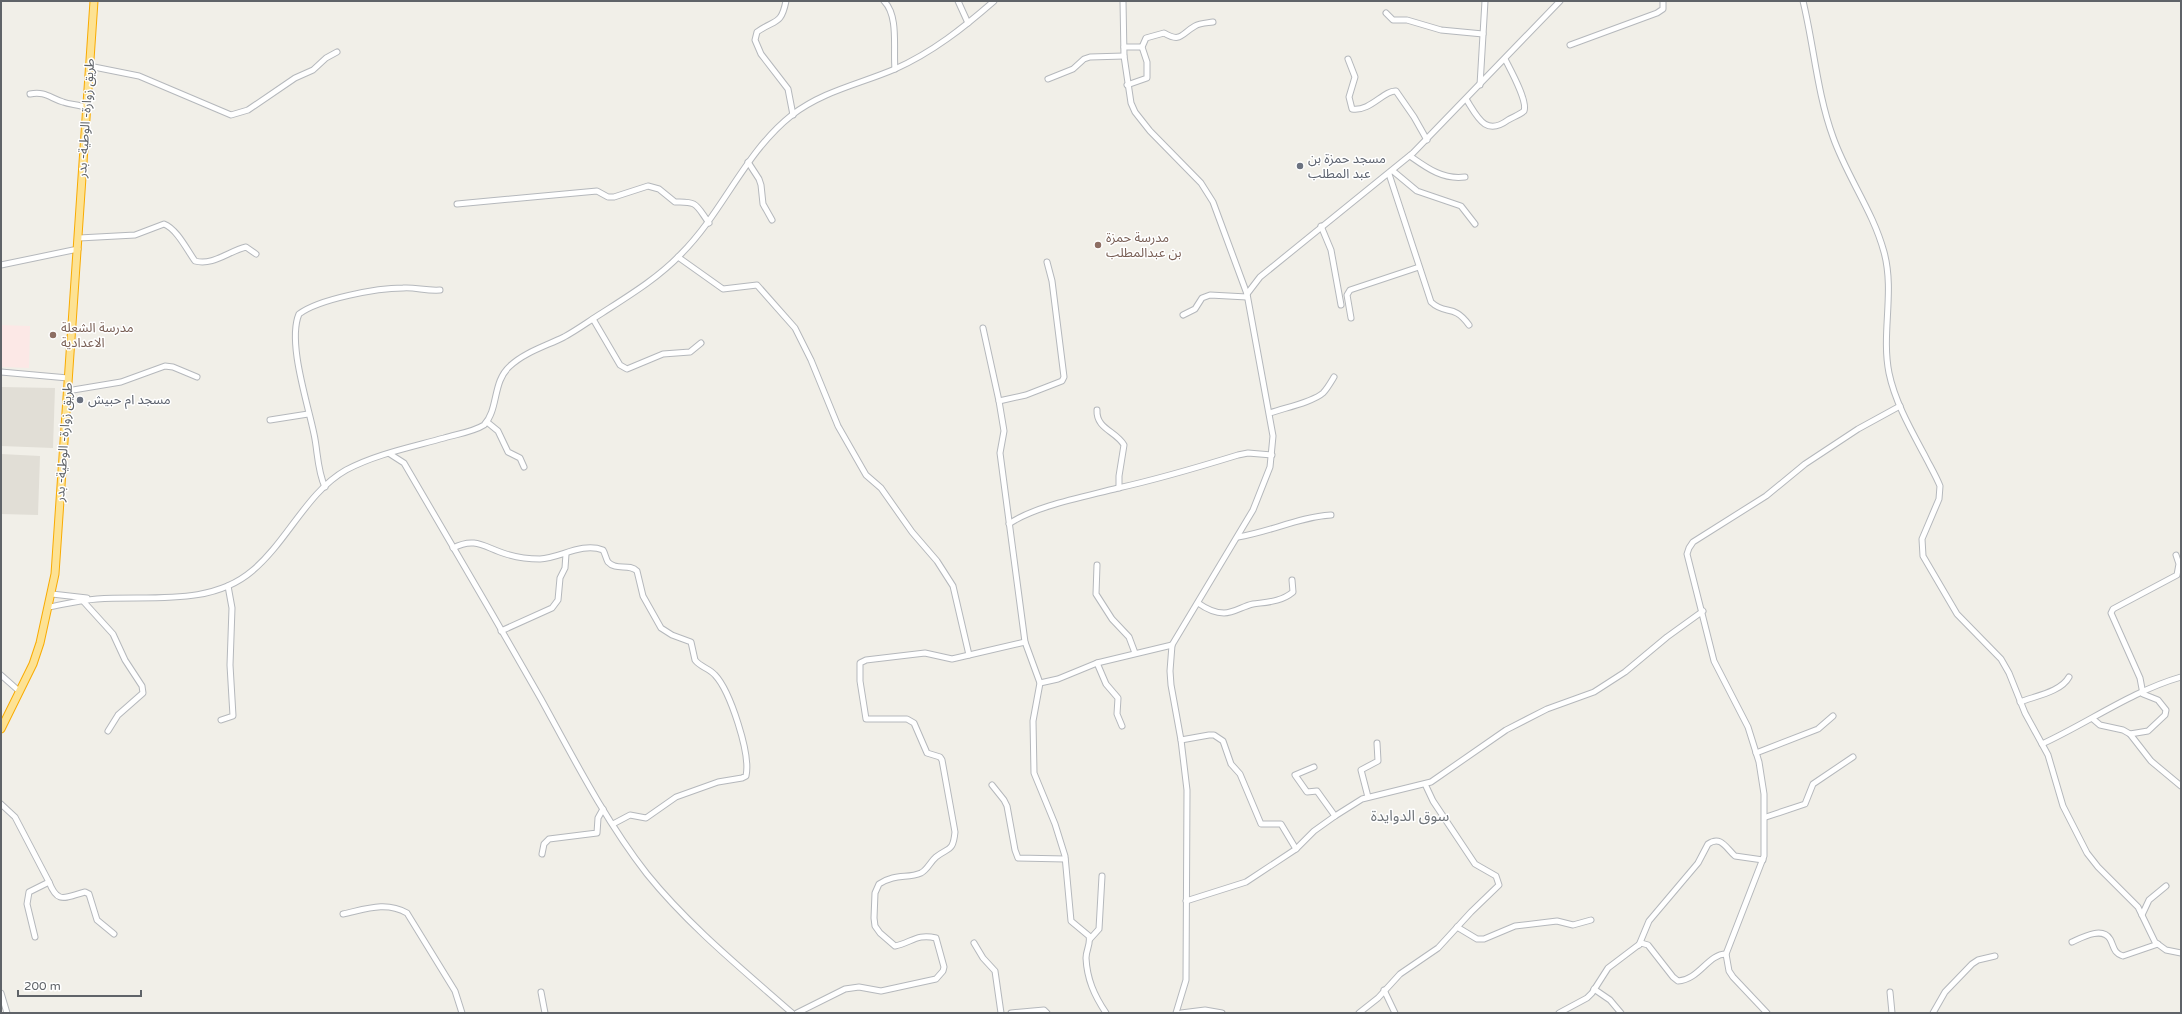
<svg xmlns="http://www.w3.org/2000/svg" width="2182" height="1014" font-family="'Varela Round','Noto Sans Arabic',sans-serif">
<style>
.education{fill:#e1ded6}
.medical{fill:#fce8e6}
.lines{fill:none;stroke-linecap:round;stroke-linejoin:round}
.minor-casing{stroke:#b5b8bc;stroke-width:7}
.highway-casing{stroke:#f9ab00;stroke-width:9}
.minor{stroke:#fff;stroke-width:5}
.highway{stroke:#fde293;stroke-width:7}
.worship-dot{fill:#6b7280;stroke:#fff;stroke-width:1.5}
.education-dot{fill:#8d6e63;stroke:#fff;stroke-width:1.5}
.labels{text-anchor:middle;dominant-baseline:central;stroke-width:3;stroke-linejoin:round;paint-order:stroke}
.street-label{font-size:13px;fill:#5f6368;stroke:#fff}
.worship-label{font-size:13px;fill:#5b616d;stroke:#fff;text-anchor:start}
.education-label{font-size:13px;fill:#785e54;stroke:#fff;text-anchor:start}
.quarter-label{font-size:15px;fill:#70757a;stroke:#fff}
</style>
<rect width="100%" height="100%" fill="#f1efe8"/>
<g class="education">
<path d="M 1,387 L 55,388 L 53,448 L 1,446 Z"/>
<path d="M 1,454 L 40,456 L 38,515 L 1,514 Z"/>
</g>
<path class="medical" d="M 1,325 L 30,326 L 29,368 L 1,367 Z"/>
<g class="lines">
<defs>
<g id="minor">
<path d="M 786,1 C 781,26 775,19 757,32 L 755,40 L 761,54 L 788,89 L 793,115"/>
<path d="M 884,1 C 899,16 893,49 895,69"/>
<path d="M 958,1 L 968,23"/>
<path d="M 1123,1 L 1124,56 L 1131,103 L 1135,112 L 1150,131 L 1201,183 L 1213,202 L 1247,294 L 1273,436 L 1270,467 L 1253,510 L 1172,645 L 1170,671 L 1171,685 L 1181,740 L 1187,790 L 1186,980 L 1176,1013"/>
<path d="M 1803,1 C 1814,46 1817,93 1833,137 C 1847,177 1873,211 1884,252 C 1895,292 1881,333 1889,373 C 1895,402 1911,430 1925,456 C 1930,466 1936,476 1940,486 L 1939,499 L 1922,539 L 1923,556 L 1957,614 L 2001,659 L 2009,673 L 2025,713 L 2048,755 L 2063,806 L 2087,853 L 2098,867 L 2138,907 L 2155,942 L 2166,950 L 2181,953"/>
<path d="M 1386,13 L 1393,20 L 1407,20 L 1441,30 L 1483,34"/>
<path d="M 1570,45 L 1657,13 L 1663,9 L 1663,1"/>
<path d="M 1124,47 L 1142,47"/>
<path d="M 1348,59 L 1355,77 L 1349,97 L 1352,109 C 1370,112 1384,90 1396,91 L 1414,117 L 1427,140"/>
<path d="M 89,66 L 139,76 L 231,115 L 248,110 L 295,78 L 313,70 L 326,58 L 337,52"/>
<path d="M 1048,79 L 1073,69 L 1084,59 L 1090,57 L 1124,56"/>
<path d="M 1127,85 L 1147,78 L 1147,62 L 1142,47 L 1146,38 L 1164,33 C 1181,43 1181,34 1195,26 C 1200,23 1207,23 1213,22"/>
<path d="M 1480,85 L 1485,1"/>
<path d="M 30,94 C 45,91 50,98 63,102 C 71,105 79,104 87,108"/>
<path d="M 1466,99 C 1477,116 1485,137 1508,120 C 1513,117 1519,115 1524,111 C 1528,101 1510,69 1505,59"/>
<path d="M 1410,156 C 1427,168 1443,180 1465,177"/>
<path d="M 748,162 L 759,179 L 761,185 L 763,204 L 772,220"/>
<path d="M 1393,171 L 1417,191 L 1461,206 L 1475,224"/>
<path d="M 1389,174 L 1431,302 C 1446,316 1453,303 1469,325"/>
<path d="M 457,204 L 597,191 L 608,197 L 614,197 L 648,186 L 659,189 L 675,202 C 698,201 696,205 709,223"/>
<path d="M 1321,226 L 1331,250 L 1341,305"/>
<path d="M 79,238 L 135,235 L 164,224 C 177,229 187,250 195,261 C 213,266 229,251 246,247 L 256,254"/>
<path d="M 678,257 L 723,289 L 757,285 L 795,328 L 811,360 L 838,426 L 866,475 L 881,488 L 912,532 L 937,561 L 953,586 L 969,655"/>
<path d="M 1047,262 L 1052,281 L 1064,377 L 1062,381 L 1026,395 L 999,401 L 1004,431 L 1000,453 L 1025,642 L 1040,683 L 1033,721 L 1034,773 L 1055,824 L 1065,856 L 1071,921 L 1089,936 C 1091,944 1086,950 1086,958 C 1087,979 1094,995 1106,1013"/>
<path d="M 1,265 L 78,249"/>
<path d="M 1247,294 L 1260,277 L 1413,153 L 1560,1"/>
<path d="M 1183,315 L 1195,309 L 1202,298 L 1210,295 L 1247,297"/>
<path d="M 1351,318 L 1347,295 L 1350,290 L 1419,267"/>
<path d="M 593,319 L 620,365 L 627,369 L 663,354 L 690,352 L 701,343"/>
<path d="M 983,328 L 999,401"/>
<path d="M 1,372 L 68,378"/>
<path d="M 67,391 L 121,382 L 165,366 L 173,367 L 197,377"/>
<path d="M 1097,410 C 1096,429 1116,431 1124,445 L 1119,476 L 1119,488"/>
<path d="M 1270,413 C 1284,408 1313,402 1323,393 C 1327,389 1331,382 1334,377"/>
<path d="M 270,420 L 308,414"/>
<path d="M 487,422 L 498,431 L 508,452 L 520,458 L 524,467"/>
<path d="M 390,454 L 404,463 C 450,541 496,620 541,699 C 574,759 605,820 647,874 C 689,926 742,969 792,1013"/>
<path d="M 325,487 C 317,470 318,452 314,434 C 308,404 287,342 299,314 C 319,299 377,288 403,288 C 415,287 426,291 440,290"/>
<path d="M 1009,524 C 1034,506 1088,496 1118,488 C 1159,479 1199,467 1238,455 L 1248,453 L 1272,455"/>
<path d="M 1238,537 C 1270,532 1299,517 1331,515"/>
<path d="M 453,548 C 476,536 485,548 506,554 C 516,557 529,559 540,559 C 560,558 582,542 603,550 C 605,553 606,559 608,562 C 616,571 629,563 637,571 L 643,596 L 661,628 L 672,635 L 691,642 L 695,660 C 700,667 709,668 715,675 C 730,691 751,754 746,776 L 742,778 L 718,782 L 676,797 L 646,818 L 630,815 L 613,824"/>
<path d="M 1097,565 L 1096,594 L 1112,619 L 1129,637 L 1135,653"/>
<path d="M 52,594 L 87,598"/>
<path d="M 83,601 L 113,634 L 125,660 L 142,686 L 143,693 L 118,715 L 108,731"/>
<path d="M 1198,603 C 1205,608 1215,613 1224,613 C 1234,613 1243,606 1253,604 C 1267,602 1281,602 1293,592 L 1292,580"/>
<path d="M 49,607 C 65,604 81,600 97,599 C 147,595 210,607 252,571 C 287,542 307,492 346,470 C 376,454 412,447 444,438 C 457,434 473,432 484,425 C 499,409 492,382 510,366 C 525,352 546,346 564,337 C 577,330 589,321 602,313 C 630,295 658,278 681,254 C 724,211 744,153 792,115 C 823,91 860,84 895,69 C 933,52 963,28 994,1"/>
<path d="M 501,631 L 552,608 L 558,600 L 560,578 L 565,568 L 566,554"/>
<path d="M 1097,663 L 1106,684 L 1118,698 L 1117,714 L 1122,726"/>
<path d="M 1,675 L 19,691"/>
<path d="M 1040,683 L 1058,679 L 1097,663 L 1172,645"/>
<path d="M 2020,702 C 2035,696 2061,692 2069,677"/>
<path d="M 2093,719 L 2100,725 L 2123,730 L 2130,734 L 2151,761 L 2181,786"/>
<path d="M 221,720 L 233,716 L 230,665 L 232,608 L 228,586"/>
<path d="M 2130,734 L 2148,731 L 2165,715 L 2166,710 L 2158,700 L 2143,694 L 2140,678 L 2111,613 L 2113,609 L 2177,575 L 2179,564 L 2176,555"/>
<path d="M 1181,740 L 1209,735 L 1214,735 L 1223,741 L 1231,764 L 1240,774 L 1261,824 L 1281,824 L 1296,849"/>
<path d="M 2042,744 C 2088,723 2132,691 2181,677"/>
<path d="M 1756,753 L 1818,729 L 1833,716"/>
<path d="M 1314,767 L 1295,775 L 1307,792 L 1317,791 L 1335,816"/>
<path d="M 992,785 L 1004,800 L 1007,806 L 1015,850 L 1018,858 L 1065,859"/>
<path d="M 1368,797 L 1361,770 L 1378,761 L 1377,743"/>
<path d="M 1,804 L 15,817 L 49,882 L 29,892 L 27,904 L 35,937"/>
<path d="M 1766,817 L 1805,804 L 1813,784 L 1853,757"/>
<path d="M 542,854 L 544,844 L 549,839 L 597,833 L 598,818 L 603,809"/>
<path d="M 49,882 C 58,905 65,897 85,892 L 89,894 L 97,920 L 114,934"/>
<path d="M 1186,901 L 1246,882 L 1296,849 L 1314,831 L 1335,816 L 1362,799 L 1431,782 L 1506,730 L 1547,709 L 1594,692 L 1625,672 L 1667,637 L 1703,611"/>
<path d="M 343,914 C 366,909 386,901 407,913 L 455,991 L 462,1013"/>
<path d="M 2142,915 L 2149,900 L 2166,886"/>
<path d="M 1457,927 L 1477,939 L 1484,939 L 1515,926 L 1557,921 L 1573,925 L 1591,920"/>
<path d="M 1090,939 L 1099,929 L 1102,876"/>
<path d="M 2072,942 C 2081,938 2102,926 2110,939 C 2114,946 2113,953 2123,956 L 2158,944"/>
<path d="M 974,943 L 983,958 L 995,971 L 1001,1013"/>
<path d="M 1639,945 L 1649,921 L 1698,863 L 1708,844 C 1721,835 1726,848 1735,856 L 1763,860"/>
<path d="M 1594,989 L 1610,1000 L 1621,1013"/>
<path d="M 1384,990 L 1395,1013"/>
<path d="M 541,992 L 545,1013"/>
<path d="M 1890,992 L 1892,1013"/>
<path d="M 1,993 L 7,1013"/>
<path d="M 797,1013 L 845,989 L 859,987 L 881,991 L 936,979 L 943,971 L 944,967 L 936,938 C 917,933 911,943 895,946 L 880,933 L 875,926 L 874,918 L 875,893 L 879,884 C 896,873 907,879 921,873 C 928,869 930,862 936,857 C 949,847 953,852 955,832 L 942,760 L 940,757 L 927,753 L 914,723 L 907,719 L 866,719 L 860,681 L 860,663 L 866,660 L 925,653 L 952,659 L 1025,642"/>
<path d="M 1011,1013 L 1044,1010 L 1047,1013"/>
<path d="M 1181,1013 L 1205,1010 L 1222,1013"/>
<path d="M 1359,1013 L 1378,998 L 1400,974 L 1438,948 L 1471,912 L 1499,885 L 1496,876 L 1475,864 L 1433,801 L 1425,784"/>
<path d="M 1559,1013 L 1587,998 L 1592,993 L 1608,968 L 1641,943 L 1648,945 L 1673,977 L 1678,981 C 1699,980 1708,954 1726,954"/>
<path d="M 1767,1013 L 1733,977 L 1729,971 L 1726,954 L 1764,856 L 1764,794 L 1759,762 L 1748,727 L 1714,661 L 1687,554 L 1689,548 L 1693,542 L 1766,496 L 1805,464 L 1858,429 L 1900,406"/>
<path d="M 1933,1013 L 1945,992 L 1972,964 L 1978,960 L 1995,956"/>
</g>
<path id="highway" d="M 1,729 L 33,664 L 40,643 L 55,574 L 94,1"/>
</defs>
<use href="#minor" class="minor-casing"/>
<use href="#highway" class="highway-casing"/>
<use href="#minor" class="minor"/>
<use href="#highway" class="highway"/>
</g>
<g class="worship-dot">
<circle cx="1300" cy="166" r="4"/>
<circle cx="80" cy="400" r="4"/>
</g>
<g class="education-dot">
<circle cx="1098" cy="245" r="4"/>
<circle cx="53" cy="335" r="4"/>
</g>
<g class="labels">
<g class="street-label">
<text transform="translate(86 118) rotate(-86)">طريق زوارة- الوطية- بدر</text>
<text transform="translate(64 442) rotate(-86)">طريق زوارة- الوطية- بدر</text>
</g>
<g class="worship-label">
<text x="1308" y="159">مسجد حمزة بن<tspan x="1308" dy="15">عبد المطلب</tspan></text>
<text x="88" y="400">مسجد ام حبيش</text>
</g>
<g class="education-label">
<text x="1106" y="238">مدرسة حمزة<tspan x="1106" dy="15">بن عبدالمطلب</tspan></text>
<text x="61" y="328">مدرسة الشعلة<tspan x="61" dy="15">الاعدادية</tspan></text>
</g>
<g class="quarter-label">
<text x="1410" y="816">سوق الدوايدة</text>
</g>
</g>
<rect width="2182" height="1014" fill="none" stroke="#5f6368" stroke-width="4"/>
<path d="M18 990v6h123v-6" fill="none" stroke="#5f6368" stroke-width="2"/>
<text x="24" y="990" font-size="12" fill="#5f6368" stroke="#ffffff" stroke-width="3" paint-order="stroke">200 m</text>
</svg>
